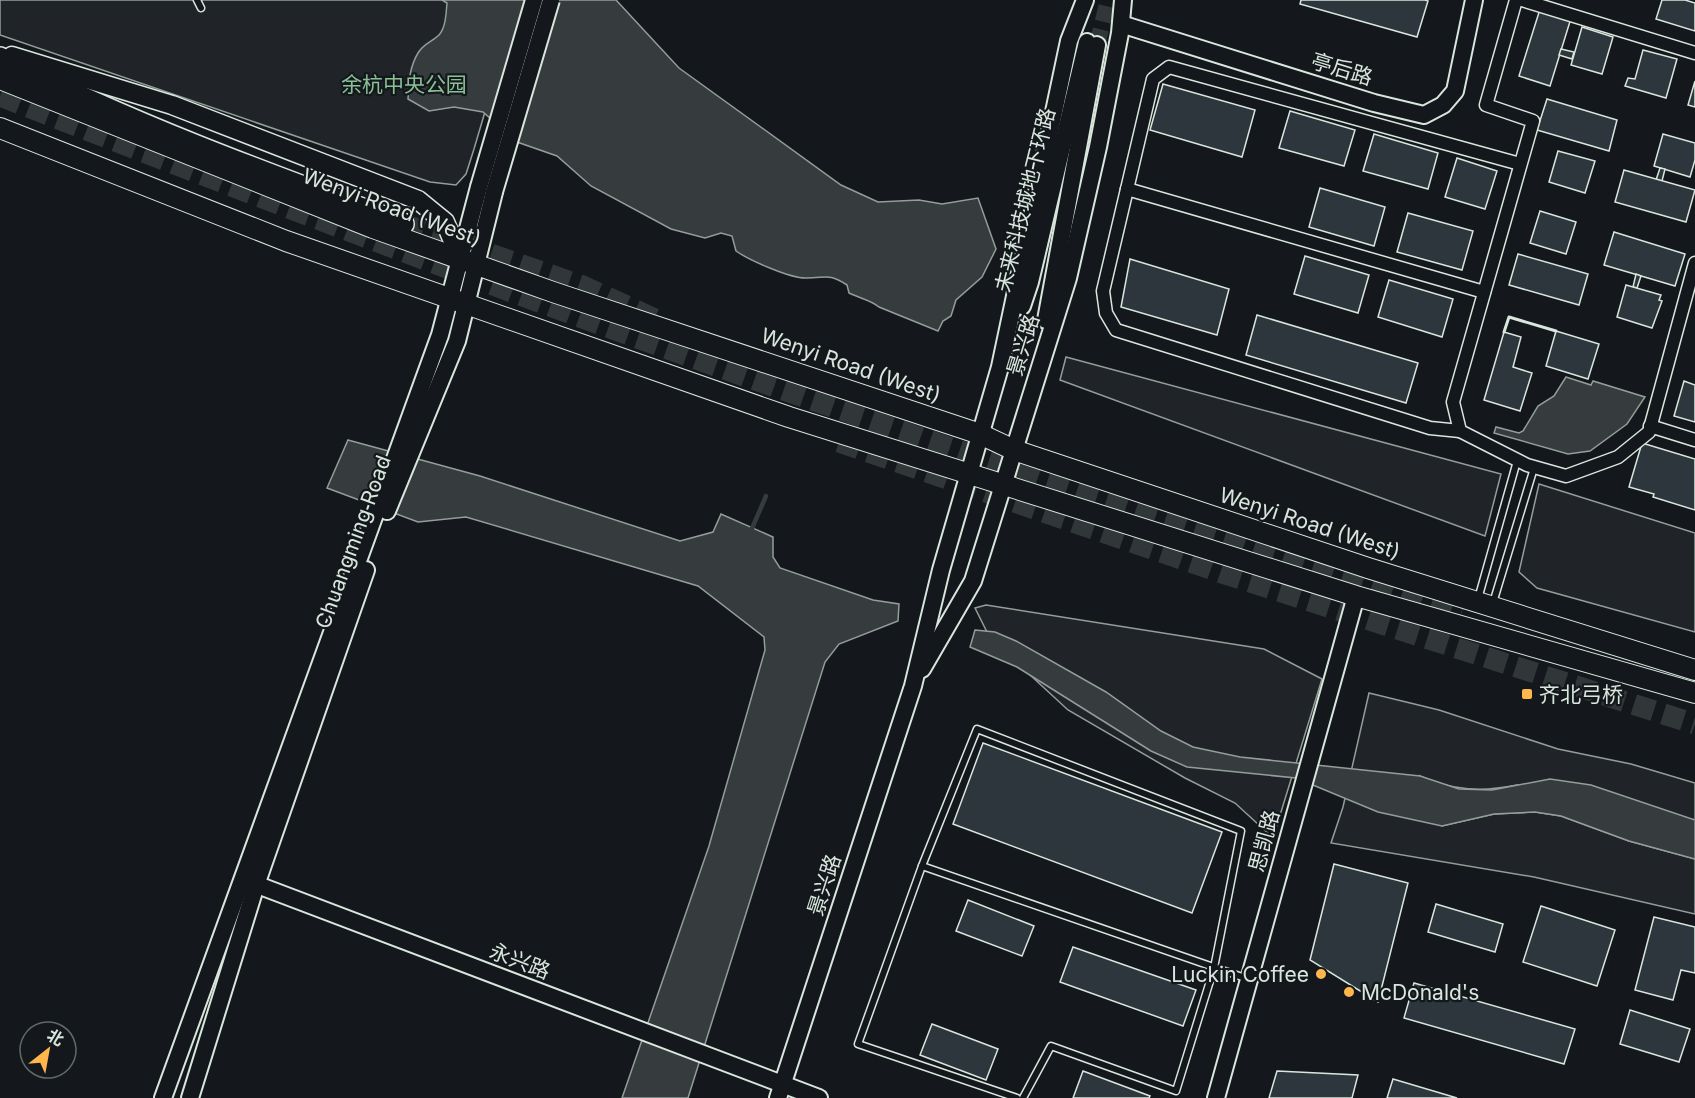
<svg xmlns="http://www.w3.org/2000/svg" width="1695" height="1098" font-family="Inter,'Noto Sans SC',sans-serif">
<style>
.green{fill:#202428;stroke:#939e99;stroke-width:1.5}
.water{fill:#363b3e;stroke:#939e99;stroke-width:1.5}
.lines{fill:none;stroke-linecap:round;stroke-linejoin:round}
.stream{stroke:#363b3e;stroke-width:4.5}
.building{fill:#2c363c;stroke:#d8e6dc;stroke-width:1.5}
.tertiary-tunnel{stroke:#313739;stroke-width:16;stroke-dasharray:16 8;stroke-linecap:butt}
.trunk-tunnel{stroke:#313739;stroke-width:21;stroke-dasharray:21 10;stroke-linecap:butt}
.service-casing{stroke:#d8e6dc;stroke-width:9}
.minor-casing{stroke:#d8e6dc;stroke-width:15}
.tertiary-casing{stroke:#d8e6dc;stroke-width:20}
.secondary-casing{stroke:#d8e6dc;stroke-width:21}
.primary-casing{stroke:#d8e6dc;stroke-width:22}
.trunk-casing{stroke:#d8e6dc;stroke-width:24}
.service{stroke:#14181c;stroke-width:6}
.minor{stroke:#14181c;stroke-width:12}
.tertiary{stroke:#14181c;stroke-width:16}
.secondary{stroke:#14181c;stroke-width:18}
.primary{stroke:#14181c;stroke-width:20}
.trunk{stroke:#14181c;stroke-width:21}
.tertiary-bridge-casing{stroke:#d8e6dc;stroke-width:20;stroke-linecap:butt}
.tertiary-bridge{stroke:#14181c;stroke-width:16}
.wall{stroke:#d8e6dc;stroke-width:3}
.poi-dot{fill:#ffb74d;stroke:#14181c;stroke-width:2}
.labels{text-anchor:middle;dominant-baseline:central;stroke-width:4.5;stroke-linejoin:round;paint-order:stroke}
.street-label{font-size:21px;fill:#d8e6dc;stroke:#14181c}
.park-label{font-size:21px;fill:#8ac095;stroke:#14181c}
.poi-label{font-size:21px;fill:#d8e6dc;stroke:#14181c;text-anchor:start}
</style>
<rect width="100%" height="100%" fill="#14181c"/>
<g class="green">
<path d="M 0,0 L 518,0 L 474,149 L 466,174 L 456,185 L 430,182 L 0,35 Z"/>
<path d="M 1066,357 L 1501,474 L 1485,536 L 1060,380 Z"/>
<path d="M 1539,484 L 1695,533 L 1695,632 L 1537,588 L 1519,572 Z"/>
<path d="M 986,605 L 1264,649 L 1322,679 L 1273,838 L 1235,803 L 1185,778 L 1068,710 L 990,638 L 975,608 Z"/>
<path d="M 1369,693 L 1439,710 L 1558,749 L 1631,764 L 1695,783 L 1695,820 L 1517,785 C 1483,792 1452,791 1420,776 L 1442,826 L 1494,814 L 1535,812 L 1561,816 L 1629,841 L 1695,859 L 1695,914 L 1534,877 L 1331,843 L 1343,807 Z"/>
</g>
<g class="water">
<path d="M 442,0 L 616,0 L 679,68 L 841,185 L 878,202 L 919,200 L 942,204 L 978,198 L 996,249 L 982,277 L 956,300 L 951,316 L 943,321 L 938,331 L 879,307 C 871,300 859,298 849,293 L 847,285 C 828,273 827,278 807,278 C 791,279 749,260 736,251 L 732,236 L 721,233 L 705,238 L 671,229 L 591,186 L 557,156 L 517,142 L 483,112 L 454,107 L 429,111 L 408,99 C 409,83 409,68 418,53 C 424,43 432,42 439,35 C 446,27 446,13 447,3 Z"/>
<path d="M 1566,377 L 1591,385 L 1593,381 L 1645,397 L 1627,424 L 1590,451 L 1568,454 L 1494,433 L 1496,427 L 1519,433 L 1523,431 L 1538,406 L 1554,396 Z"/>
<path d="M 348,440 L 480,476 L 680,541 L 713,532 L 721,514 L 773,537 L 773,557 L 780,568 L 873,600 L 899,604 L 898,621 L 839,644 L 825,662 L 688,1098 L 622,1098 L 709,846 L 765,650 L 764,637 L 698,586 L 466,517 L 418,522 L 327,488 Z"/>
<path d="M 975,630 L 995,632 L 1016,641 L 1106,692 L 1161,731 L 1193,747 L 1240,757 L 1420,776 L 1459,789 L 1492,790 L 1550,779 L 1591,785 L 1695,820 L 1695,859 L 1629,841 L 1561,816 L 1535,812 L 1494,814 L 1442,826 L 1378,812 L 1296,778 L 1187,767 L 1151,751 L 1017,667 L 970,647 Z"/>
</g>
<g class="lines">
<path class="stream" d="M 750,533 L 766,496"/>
</g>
<g class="building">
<path d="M 1301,0 L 1425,0 L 1428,1 L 1417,37 L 1300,4 Z"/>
<path d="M 1662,0 L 1685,0 L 1695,3 L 1695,31 L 1656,19 Z"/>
<path d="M 1541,6 L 1572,15 L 1550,86 L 1519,76 Z"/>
<path d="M 1582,27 L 1613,37 L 1602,74 L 1571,65 Z"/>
<path d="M 1561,49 L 1574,52 L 1572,59 L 1559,55 Z"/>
<path d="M 1643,50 L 1677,59 L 1666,98 L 1625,86 L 1628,78 L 1635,79 Z"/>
<path d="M 1695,81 L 1695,107 L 1688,105 Z"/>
<path d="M 1163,84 L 1255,110 L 1242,157 L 1150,130 Z"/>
<path d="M 1547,99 L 1617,120 L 1609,151 L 1537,130 Z"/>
<path d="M 1290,111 L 1355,130 L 1344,166 L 1279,148 Z"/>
<path d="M 1374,134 L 1438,153 L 1428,189 L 1363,171 Z"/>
<path d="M 1663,134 L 1695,143 L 1695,160 L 1690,177 L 1654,166 Z"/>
<path d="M 1558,151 L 1595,161 L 1585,193 L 1549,182 Z"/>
<path d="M 1457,158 L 1497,171 L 1485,209 L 1445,197 Z"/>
<path d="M 1660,168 L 1665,169 L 1662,181 L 1656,180 Z"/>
<path d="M 1624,170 L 1695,190 L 1686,222 L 1615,202 Z"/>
<path d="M 1320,188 L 1385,207 L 1374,246 L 1309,227 Z"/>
<path d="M 1540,211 L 1576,222 L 1566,254 L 1530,243 Z"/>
<path d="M 1408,213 L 1473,231 L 1462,270 L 1397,252 Z"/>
<path d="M 1614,232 L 1685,254 L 1675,286 L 1604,265 Z"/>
<path d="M 1518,254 L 1588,274 L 1579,305 L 1509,285 Z"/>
<path d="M 1305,256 L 1369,275 L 1358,313 L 1294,294 Z"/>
<path d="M 1130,259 L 1229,289 L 1217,335 L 1121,307 Z"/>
<path d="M 1636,274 L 1641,276 L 1637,288 L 1633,287 Z"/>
<path d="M 1389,280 L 1453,299 L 1442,337 L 1378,317 Z"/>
<path d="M 1626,285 L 1661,295 L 1659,300 L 1662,301 L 1652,328 L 1617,317 Z"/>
<path d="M 1257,315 L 1418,363 L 1406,403 L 1246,355 Z"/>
<path d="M 1556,331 L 1599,344 L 1588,379 L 1546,366 Z"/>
<path d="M 1504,332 L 1521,337 L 1513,367 L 1532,373 L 1520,411 L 1484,400 Z"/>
<path d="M 1684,381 L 1695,385 L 1695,422 L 1674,416 Z"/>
<path d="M 1642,443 L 1695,459 L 1695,510 L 1653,497 L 1654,494 L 1629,487 Z"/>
<path d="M 983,743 L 1222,832 L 1192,913 L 953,824 Z"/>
<path d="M 1334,864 L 1408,883 L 1378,1002 L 1310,960 Z"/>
<path d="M 968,900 L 1034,926 L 1022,956 L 956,931 Z"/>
<path d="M 1436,904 L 1503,924 L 1495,952 L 1428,932 Z"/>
<path d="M 1541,906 L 1615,930 L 1597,986 L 1523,962 Z"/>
<path d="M 1654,917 L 1695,927 L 1695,973 L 1681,970 L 1673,1000 L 1635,990 Z"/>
<path d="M 1073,947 L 1196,990 L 1183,1026 L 1060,982 Z"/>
<path d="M 1414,983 L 1575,1029 L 1564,1064 L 1404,1018 Z"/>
<path d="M 1630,1010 L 1690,1029 L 1679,1062 L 1620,1044 Z"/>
<path d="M 932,1024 L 998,1049 L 986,1080 L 920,1055 Z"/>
<path d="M 1083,1071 L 1150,1096 L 1149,1098 L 1073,1098 Z"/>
<path d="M 1277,1071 L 1358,1075 L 1352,1098 L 1269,1098 Z"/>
<path d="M 1393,1079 L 1457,1098 L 1387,1098 Z"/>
</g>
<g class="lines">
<path class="tertiary-tunnel" d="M 1097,45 L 1108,0"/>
<g class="trunk-tunnel">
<path d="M 0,96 C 227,185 455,273 685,355 C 941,447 1201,531 1460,617"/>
<path d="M 403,224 L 583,286 L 655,319"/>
<path d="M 839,442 L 1222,573 L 1695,724"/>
</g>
<defs>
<g id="service">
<path d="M 197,0 L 201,8"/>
<path d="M 1478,599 L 1517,461"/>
<path d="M 1493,603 L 1534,468"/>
<path d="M 922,866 L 1248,979"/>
<path d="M 1017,1098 L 858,1044 L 922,866 L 977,729 L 1241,831 L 1214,968 L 1176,1091 L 1051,1046 L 1023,1098"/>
</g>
<g id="minor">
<path d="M 1516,0 L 1486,105 L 1533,121 L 1453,402 L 1460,431 L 1527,465 L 1566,476 L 1618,457 L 1649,432 L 1695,263"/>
<path d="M 1522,0 L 1695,53"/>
<path d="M 1127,189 L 1484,292"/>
<path d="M 1650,426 L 1695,440"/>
<path d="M 1460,431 L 1430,428 L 1116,330 L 1106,313 L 1103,291 L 1153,79 L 1169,67 L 1520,164"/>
</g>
<g id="tertiary">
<path d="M 1121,24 L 1374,103 L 1424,115 L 1443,105 L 1455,91 L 1474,0"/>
<path d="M 1022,306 L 1030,282 L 1087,42"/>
<path d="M 1046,320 L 1097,45"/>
<path d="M 387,511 L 457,341 L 494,192"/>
<path d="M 922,669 L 973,581 L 1068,278 L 1098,147 L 1120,33 L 1123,0"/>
<path d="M 247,881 L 819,1098"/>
<path d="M 163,1098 L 440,335 L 479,187"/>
<path d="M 190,1098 L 256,885 L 366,570"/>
<path d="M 778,1098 L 913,686 L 941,570 L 1000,367 L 1069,41 L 1085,0"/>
<path d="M 1216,1098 L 1356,596"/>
</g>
<path id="secondary" d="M 12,56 L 172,105 L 418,200 L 445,222 L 460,258"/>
<g id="primary">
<path d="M 0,79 L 373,228 L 553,292 L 980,434 L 1014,450 L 1368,568 L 1695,670"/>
<path d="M 0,128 L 286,241 L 789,417 L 1356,596 L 1695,693"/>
</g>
<path id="trunk" d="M 0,58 C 130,124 267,174 403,224"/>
</defs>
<use href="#service" class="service-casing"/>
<use href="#minor" class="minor-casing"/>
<use href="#tertiary" class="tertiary-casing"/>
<use href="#secondary" class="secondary-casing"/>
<use href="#primary" class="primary-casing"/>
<use href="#trunk" class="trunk-casing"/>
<use href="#service" class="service"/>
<use href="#minor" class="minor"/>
<use href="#tertiary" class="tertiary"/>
<use href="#secondary" class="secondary"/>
<use href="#primary" class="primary"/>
<use href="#trunk" class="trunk"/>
<defs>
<g id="tertiary-bridge">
<path d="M 479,187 L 534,0"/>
<path d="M 494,192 L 551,0"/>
</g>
</defs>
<use href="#tertiary-bridge" class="tertiary-bridge-casing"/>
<use href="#tertiary-bridge" class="tertiary-bridge"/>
<path class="wall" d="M 1504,332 L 1509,317 L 1556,331"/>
</g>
<g class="poi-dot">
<rect x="1521" y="688" width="12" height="12" rx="3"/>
<circle cx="1321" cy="974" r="6"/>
<circle cx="1349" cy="992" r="6"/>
</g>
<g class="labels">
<g class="street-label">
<text transform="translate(1342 69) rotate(17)">亭后路</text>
<text transform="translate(1025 200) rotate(-76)">未来科技城地下环路</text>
<text transform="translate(392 207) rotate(20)">Wenyi Road (West)</text>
<text transform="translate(1023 345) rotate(-73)">景兴路</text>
<text transform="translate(851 365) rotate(19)">Wenyi Road (West)</text>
<text transform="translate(1310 523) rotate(18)">Wenyi Road (West)</text>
<text transform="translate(353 542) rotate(-70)">Chuangming Road</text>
<text transform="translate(1264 841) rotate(-75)">思凯路</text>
<text transform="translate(824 885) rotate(-72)">景兴路</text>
<text transform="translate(520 961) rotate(21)">永兴路</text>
</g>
<g class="park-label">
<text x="404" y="84">余杭中央公园</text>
</g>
<g class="poi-label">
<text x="1539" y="694">齐北弓桥</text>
<text x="1309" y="974" text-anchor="end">Luckin Coffee</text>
<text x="1361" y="992">McDonald's</text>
</g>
</g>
<g transform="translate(48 1050) rotate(31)"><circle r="28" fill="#14181c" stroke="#626a69" stroke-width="1.5"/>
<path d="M0-4.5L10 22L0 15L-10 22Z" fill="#ffb74d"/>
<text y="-9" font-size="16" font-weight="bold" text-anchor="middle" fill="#d8e6dc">北</text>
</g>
</svg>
